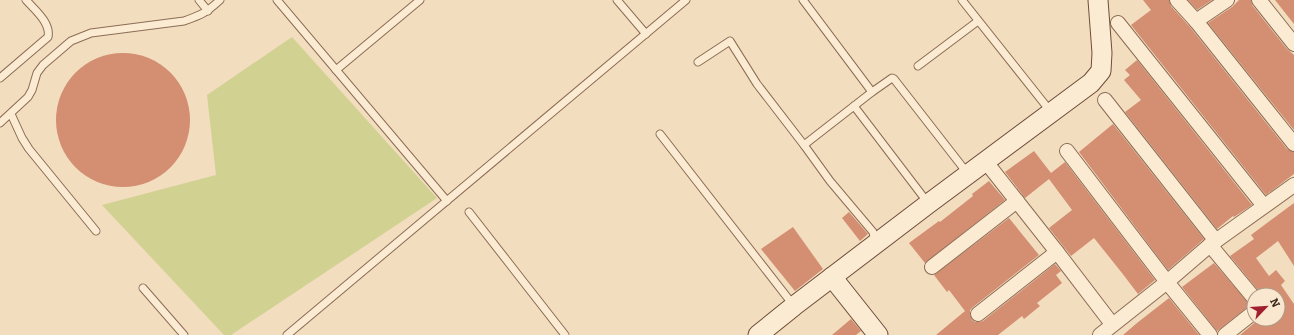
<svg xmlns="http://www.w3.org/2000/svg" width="1294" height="335" font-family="Bitter,serif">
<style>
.green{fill:#d1d192}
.building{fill:#d48e71}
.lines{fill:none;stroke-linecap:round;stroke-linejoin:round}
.lane-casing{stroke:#8c6c55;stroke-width:9}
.street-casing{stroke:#8c6c55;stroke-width:16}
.secondary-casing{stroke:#6e4d39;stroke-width:21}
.lane{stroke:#fcebd3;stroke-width:7}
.street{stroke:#fcebd3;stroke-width:14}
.secondary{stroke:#fcebd3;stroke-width:19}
</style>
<rect width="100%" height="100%" fill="#f2ddbf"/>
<path class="green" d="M 292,37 L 437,198 L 231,335 L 224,335 L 102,205 L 216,175 L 207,95 Z"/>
<g class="building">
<path d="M 1143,0 L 1169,0 L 1171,6 L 1190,27 L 1287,149 L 1294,152 L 1294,174 L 1266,195 L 1131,25 L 1151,10 Z"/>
<path d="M 1188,0 L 1212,0 L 1197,10 Z"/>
<path d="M 1239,0 L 1251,0 L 1252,5 L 1287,49 L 1294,55 L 1294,130 L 1208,23 L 1232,7 Z"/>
<path d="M 1275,0 L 1294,0 L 1294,24 Z"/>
<circle cx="123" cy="120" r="67"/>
<path d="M 1137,60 L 1252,205 L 1234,217 L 1233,216 L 1217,229 L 1125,112 L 1141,100 L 1124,80 L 1130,75 L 1125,70 Z"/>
<path d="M 1113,124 L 1204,239 L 1168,270 L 1079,152 Z"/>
<path d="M 1034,151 L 1051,173 L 1065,162 L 1155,280 L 1138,294 L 1122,273 L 1094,238 L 1071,256 L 1049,228 L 1072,210 L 1049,179 L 1025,198 L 1005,172 Z"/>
<path d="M 989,181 L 1005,200 L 925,263 L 909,243 L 939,221 L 940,222 L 973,196 L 972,194 Z"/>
<path d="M 1294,203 L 1294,266 L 1278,241 L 1256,258 L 1269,276 L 1276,270 L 1285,281 L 1281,285 L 1294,304 L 1294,335 L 1240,335 L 1259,319 L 1278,319 L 1278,295 L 1262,295 L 1230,256 L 1254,239 L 1251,235 Z"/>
<path d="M 849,212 L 868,234 L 860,241 L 842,218 Z"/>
<path d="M 1009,218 L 1039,255 L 973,307 L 970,310 L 970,315 L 972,320 L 975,322 L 979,322 L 983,321 L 1055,264 L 1061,271 L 1056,275 L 1062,283 L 1037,303 L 1040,306 L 1024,319 L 1022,316 L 998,335 L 936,335 L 965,311 L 949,290 L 947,292 L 934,275 Z"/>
<path d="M 793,227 L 823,269 L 795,291 L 761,249 Z"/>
<path d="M 1214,263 L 1250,305 L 1217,331 L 1182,287 Z"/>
<path d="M 1169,298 L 1199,335 L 1123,335 L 1137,323 Z"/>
<path d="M 851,319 L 861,331 L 856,335 L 832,335 Z"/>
</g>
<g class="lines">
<defs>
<g id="lane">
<path d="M 199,0 L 208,11"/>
<path d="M 277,0 L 447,201"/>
<path d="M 617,0 L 646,34"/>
<path d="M 803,0 L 872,92"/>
<path d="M 962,0 L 1051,112"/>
<path d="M 698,62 L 730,41 L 757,84 L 804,145 L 830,181 L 873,232 L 874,237 L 871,241"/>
<path d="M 918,66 L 978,21"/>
<path d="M 336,70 L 420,0"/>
<path d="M 0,78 L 48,37 C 51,23 35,10 26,0"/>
<path d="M 854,106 L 928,203"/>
<path d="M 11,114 L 22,138 L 29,149 L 96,231"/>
<path d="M 0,123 L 28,97 L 32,90 L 37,73 L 43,65 L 71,41 L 91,33 L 184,21 C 201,15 206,13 220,0"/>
<path d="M 660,134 L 794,306"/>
<path d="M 804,145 L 872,92 L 892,78 L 894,79 L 968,174"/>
<path d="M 469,212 L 565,335"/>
<path d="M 143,288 L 184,335"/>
<path d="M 287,335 L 686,0"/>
</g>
<g id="street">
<path d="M 1177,0 L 1196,21 L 1294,144"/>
<path d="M 1259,0 L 1294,44"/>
<path d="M 1196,21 L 1227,0"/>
<path d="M 1118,23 L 1264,206"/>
<path d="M 1105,100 L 1216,241"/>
<path d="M 1067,151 L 1167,282 L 1210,335"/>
<path d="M 986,162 L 1057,252 L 1112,324"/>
<path d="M 1210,245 L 1254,298"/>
<path d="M 932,267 L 1017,201"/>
<path d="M 978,314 L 1057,252"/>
<path d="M 1100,335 L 1167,282 L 1210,245 L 1294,185"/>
<path d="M 1225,335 L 1254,312"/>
</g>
<g id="secondary">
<path d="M 832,277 L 878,335"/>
<path d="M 758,335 L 794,306 L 928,204 L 1091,83 L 1101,71 L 1102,53 L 1098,0"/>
</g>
</defs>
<use href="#lane" class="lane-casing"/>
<use href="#street" class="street-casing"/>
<use href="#secondary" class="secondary-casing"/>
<use href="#lane" class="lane"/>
<use href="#street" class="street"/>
<use href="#secondary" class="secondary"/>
</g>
<g transform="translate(1266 307) rotate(65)"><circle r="19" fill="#f9e8cf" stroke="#ad9b87"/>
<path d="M0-3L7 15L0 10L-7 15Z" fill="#a12030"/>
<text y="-6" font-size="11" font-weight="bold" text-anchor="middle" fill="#3a271b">N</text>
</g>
</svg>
